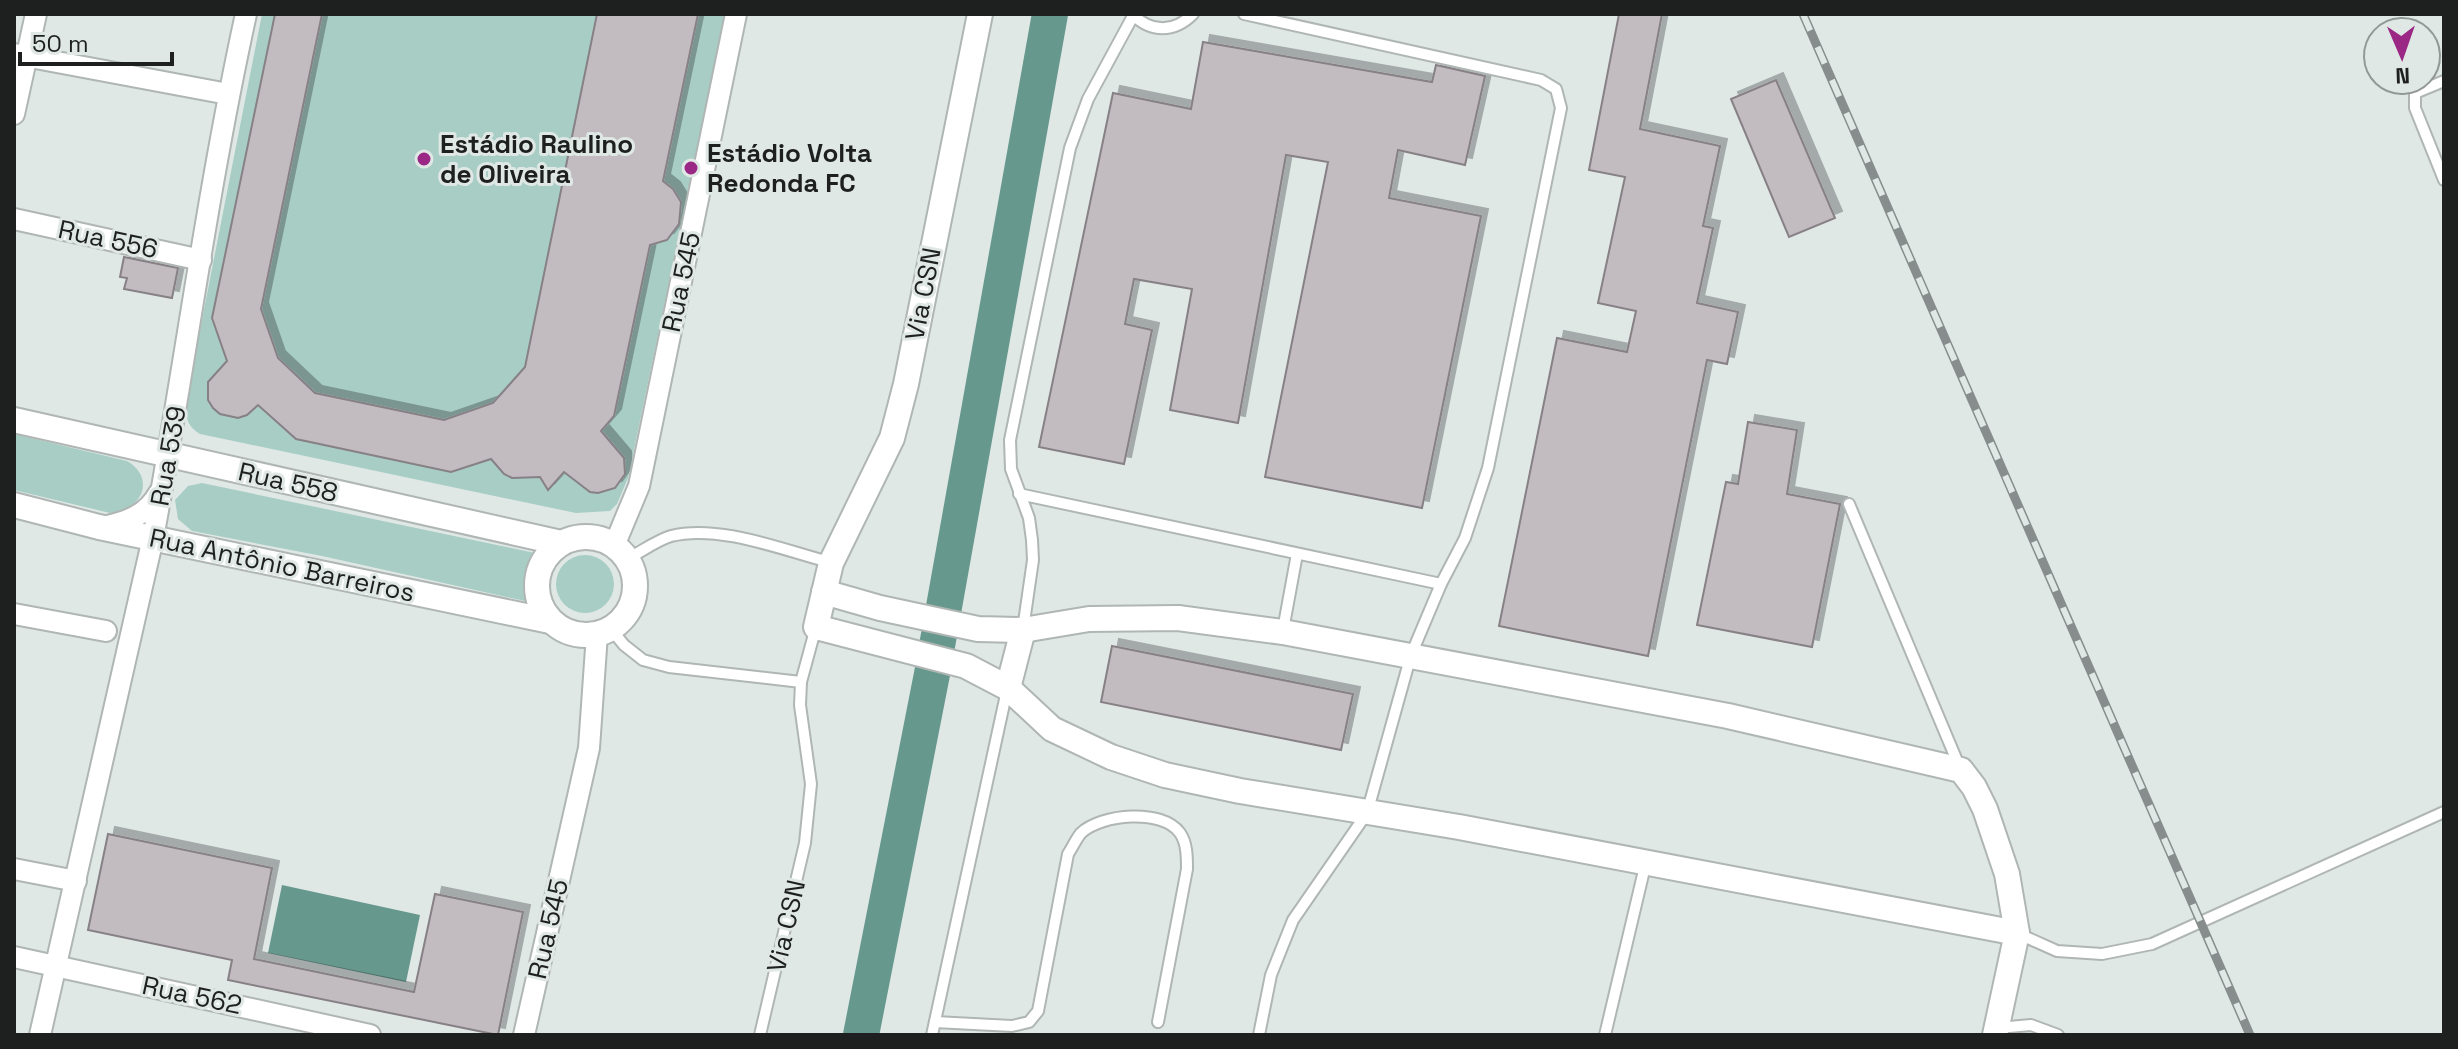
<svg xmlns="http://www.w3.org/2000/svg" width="2458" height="1049" font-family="'Space Grotesk',sans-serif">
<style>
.green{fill:#a8cdc4}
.water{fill:#67988e}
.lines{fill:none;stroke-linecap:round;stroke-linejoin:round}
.river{stroke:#67988e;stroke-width:36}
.building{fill:#c2bcc0;stroke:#878185;stroke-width:2;filter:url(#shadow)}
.service-casing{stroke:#afb6b4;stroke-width:14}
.minor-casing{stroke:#afb6b4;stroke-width:24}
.tertiary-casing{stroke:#afb6b4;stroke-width:28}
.service{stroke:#fff;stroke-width:10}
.minor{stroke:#fff;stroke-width:20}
.tertiary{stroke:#fff;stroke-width:24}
.rail-casing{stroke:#878d8c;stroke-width:9}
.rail{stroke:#e0e8e6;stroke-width:6;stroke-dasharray:18;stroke-linecap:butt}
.poi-dot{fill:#9b2884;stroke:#e0e8e6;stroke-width:3}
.labels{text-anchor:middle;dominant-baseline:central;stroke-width:6;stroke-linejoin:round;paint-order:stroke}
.poi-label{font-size:26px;font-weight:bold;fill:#1d201f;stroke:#e0e8e6;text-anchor:start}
.street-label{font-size:26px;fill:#1d201f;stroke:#e0e8e6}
</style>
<defs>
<filter id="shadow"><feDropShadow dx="7" dy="-7" stdDeviation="0" flood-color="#0004"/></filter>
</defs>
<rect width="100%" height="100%" fill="#e0e8e6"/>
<g class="green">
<path d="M 262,14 L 725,14 L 628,478 L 617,504 L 610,511 L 576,513 L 200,434 C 182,423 186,410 188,391 Z"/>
<path d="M 14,434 L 127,461 C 157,479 141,511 110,513 L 14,490 Z"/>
<path d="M 202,483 L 535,553 L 525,580 L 525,601 L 322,556 L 192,531 L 178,519 L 175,500 L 188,486 Z"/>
<circle cx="585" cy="584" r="29"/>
</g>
<path class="water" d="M 282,885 L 420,915 L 406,982 L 268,953 Z"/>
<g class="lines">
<path class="river" d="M 861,1035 L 932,674 L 1050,14"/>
</g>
<g class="building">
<path d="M 275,14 L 322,14 L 261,309 L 278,358 L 315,393 L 444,420 L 493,403 L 525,367 L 597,14 L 698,14 L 663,181 L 673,189 L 681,202 L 679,224 L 667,240 L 650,245 L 614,416 L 601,431 L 624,458 L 625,474 L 615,488 L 598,493 L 590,492 L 564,472 L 548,490 L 540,477 L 512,478 L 504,474 L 491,459 L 451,472 L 296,439 L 258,405 L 247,415 L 238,418 L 220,414 L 213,408 L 208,400 L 208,382 L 227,361 L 212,318 Z"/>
<path d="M 1619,14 L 1662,14 L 1640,129 L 1720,146 L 1703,226 L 1713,228 L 1697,303 L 1738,312 L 1727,364 L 1707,360 L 1648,656 L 1499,626 L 1557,338 L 1627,352 L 1636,311 L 1598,303 L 1625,177 L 1589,170 Z"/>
<path d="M 1203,42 L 1432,82 L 1436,65 L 1485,76 L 1465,165 L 1398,150 L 1389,198 L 1481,216 L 1422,508 L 1265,477 L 1328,162 L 1286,155 L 1238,423 L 1170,410 L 1192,289 L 1134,279 L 1125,324 L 1152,330 L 1124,464 L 1039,447 L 1113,93 L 1191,109 Z"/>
<path d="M 1776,80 L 1835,218 L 1789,237 L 1731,99 Z"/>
<path d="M 124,257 L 178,268 L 172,298 L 124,289 L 127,278 L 120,277 Z"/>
<path d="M 1748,422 L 1797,430 L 1787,494 L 1840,504 L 1812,647 L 1697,625 L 1726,482 L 1738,484 Z"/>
<path d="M 1112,646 L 1353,694 L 1341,750 L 1101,702 Z"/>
<path d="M 108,834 L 272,868 L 254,959 L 414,992 L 435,894 L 523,912 L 498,1035 L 228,980 L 232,960 L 88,930 Z"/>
</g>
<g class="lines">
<defs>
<g id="service">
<path d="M 1132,14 C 1151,33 1174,33 1193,14"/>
<path d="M 1244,14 L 1541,80 L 1556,89 L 1561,108 L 1488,468 L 1465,538 L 1441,584 L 1411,655 L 1367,813 L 1293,920 L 1271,975 L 1259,1035"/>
<path d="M 2444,81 L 2415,93 L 2415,108 L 2444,180"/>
<path d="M 1019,494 L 1441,584"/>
<path d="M 1849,504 L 1960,768"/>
<path d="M 627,559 C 641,552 657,540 671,536 C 719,524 783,550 829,562"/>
<path d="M 611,629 L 624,645 L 643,660 L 669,667 L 801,682"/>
<path d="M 1023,629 L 1033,560 L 1032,540 L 1029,518 L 1011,469 L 1010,440 L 1070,148 L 1088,99 L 1133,16"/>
<path d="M 1283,630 L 1297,554"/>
<path d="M 2019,934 L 2057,951 L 2102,954 L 2152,944 L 2444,812"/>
<path d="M 935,1022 L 1012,1026 L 1029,1022 L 1038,1011 L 1068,854 C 1072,848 1076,839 1081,833 C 1101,814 1162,808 1180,833 C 1187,843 1187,857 1187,869 L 1158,1022"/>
<path d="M 1998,1028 L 2031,1025 L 2058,1035"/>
<path d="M 760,1035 L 805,843 L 811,784 L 800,705 L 801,682 L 816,627"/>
<path d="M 932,1035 L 1007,690"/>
<path d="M 1605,1035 L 1646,862"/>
</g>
<g id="minor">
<path d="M 14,54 L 228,94"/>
<path d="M 14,114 L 36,14"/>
<path d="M 14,219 L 201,260"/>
<path d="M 103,527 C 127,522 147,515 159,493"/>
<path d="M 614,546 L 639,486 L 736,14"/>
<path d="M 14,614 L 106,631"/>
<path d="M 14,869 L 76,881"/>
<path d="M 14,957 L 370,1035"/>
<path d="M 40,1035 L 153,538 C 185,364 208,187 246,14"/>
<path d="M 524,1035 L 589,748 L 597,634"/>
</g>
<g id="tertiary">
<path d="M 980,14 L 906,384 L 892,438 L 831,563 L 816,627 L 966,666 L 1008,688 L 1052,729 L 1111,757 L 1165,775 L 1240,791 L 1459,827 L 2017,933"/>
<path d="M 14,420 L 561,543"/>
<path d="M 14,505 L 99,527 L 550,621"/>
<circle cx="586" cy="586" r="49"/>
<path d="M 824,592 L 880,608 L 978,629 L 1023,630 L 1089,619 L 1178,618 L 1283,632 L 1728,716 L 1961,770 L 1974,787 L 1985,809 L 2007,874 L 2017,933 L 1995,1035"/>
<path d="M 1008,688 L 1023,630"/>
</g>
</defs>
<use href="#service" class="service-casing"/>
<use href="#minor" class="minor-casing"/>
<use href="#tertiary" class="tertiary-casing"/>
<use href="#service" class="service"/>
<use href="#minor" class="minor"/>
<use href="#tertiary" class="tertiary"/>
<defs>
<path id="rail" d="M 1803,14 L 2250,1035"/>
</defs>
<use href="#rail" class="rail-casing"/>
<use href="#rail" class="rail"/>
</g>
<g class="poi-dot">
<circle cx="424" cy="159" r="8"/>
<circle cx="691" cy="168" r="8"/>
</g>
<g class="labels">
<g class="poi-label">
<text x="440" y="144">Estádio Raulino<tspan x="440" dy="30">de Oliveira</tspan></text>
<text x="707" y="153">Estádio Volta<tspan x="707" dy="30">Redonda FC</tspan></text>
</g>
<g class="street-label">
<text transform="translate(108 239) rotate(12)">Rua 556</text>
<text transform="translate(681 282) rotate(-78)">Rua 545</text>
<text transform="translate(923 294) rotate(-79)">Via CSN</text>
<text transform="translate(168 456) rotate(-80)">Rua 539</text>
<text transform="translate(288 482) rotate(13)">Rua 558</text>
<text transform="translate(282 565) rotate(12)">Rua Antônio Barreiros</text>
<text transform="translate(786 926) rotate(-77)">Via CSN</text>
<text transform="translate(548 929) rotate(-77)">Rua 545</text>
<text transform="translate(192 995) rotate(12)">Rua 562</text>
</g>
</g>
<rect width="2458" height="1049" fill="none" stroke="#1d201f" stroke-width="32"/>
<g transform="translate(2402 56) rotate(178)"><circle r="38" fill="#e0e8e6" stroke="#929896" stroke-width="2"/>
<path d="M0-6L14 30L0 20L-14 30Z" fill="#9b2884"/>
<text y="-12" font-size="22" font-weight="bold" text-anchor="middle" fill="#1d201f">N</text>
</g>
<path d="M20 52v12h152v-12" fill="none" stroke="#1d201f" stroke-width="4"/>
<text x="32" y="52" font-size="24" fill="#1d201f" stroke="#e0e8e6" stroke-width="6" paint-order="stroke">50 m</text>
</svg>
